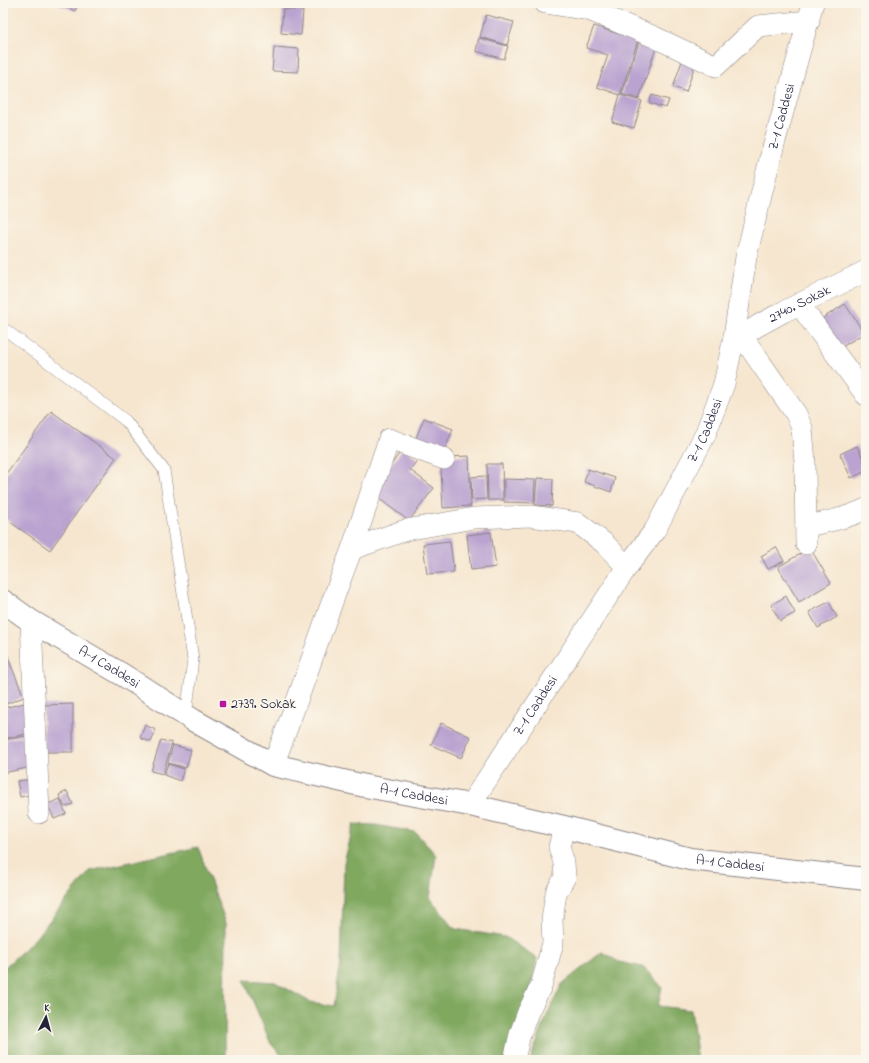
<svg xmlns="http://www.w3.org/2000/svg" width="869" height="1063" font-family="'Indie Flower',sans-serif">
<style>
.forest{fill:#80a85f;stroke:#51654d}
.building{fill:#baa3d0}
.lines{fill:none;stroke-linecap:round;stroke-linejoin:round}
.service-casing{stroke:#8c8485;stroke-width:12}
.minor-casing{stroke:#8c8485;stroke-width:22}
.secondary-casing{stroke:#8c8485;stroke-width:24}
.service{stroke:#fff;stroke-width:11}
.minor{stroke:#fff;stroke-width:21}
.secondary{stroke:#fff;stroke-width:22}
.poi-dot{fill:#b5179e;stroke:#fbf7ec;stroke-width:1.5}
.labels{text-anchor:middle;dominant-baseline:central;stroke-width:3;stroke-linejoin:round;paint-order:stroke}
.street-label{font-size:14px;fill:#22223b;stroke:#fbf7ec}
.poi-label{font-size:14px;fill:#22223b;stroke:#fbf7ec;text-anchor:start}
</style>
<rect width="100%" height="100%" fill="#fbf7ec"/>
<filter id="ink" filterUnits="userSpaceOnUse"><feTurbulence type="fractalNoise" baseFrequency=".025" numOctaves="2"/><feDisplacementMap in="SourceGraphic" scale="8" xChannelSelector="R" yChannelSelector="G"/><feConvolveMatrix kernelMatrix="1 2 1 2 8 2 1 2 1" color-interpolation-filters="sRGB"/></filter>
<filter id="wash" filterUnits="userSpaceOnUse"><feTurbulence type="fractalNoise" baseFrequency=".012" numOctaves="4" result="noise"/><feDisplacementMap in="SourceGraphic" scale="16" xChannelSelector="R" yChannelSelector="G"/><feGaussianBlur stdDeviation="0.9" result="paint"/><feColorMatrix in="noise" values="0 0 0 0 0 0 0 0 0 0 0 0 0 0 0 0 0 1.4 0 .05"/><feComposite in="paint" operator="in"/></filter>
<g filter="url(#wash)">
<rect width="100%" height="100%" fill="#f6e6cf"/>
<g class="forest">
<path d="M 354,824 L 375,825 L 415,832 L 436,855 L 430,898 L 455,929 L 505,937 L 537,958 L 530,994 L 504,1060 L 286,1060 L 271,1044 L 244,980 L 275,982 L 310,1002 L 334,1006 L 341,962 L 344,863 Z"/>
<path d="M 198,847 L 226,923 L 225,1060 L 3,1060 L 3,969 L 33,941 L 90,871 Z"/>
<path d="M 602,952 L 619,962 L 643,967 L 662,987 L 658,1006 L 691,1010 L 697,1053 L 697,1060 L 530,1060 L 548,1013 L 562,984 Z"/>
</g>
<g id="blocks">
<g class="building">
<path d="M 56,3 L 79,3 L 75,11 Z"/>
<path d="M 283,9 L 303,11 L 301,35 L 281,33 Z"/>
<path d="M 486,15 L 514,22 L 507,45 L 480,37 Z"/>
<path d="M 594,26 L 638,40 L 620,95 L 597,87 L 608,55 L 586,48 Z"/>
<path d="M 479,38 L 508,46 L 504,59 L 476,51 Z"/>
<path d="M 639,42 L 656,48 L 639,99 L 622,94 Z"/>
<path d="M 274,47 L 299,49 L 298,72 L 272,71 Z"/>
<path d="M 682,61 L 695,65 L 686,92 L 673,87 Z"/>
<path d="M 620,95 L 642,101 L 634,128 L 612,122 Z"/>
<path d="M 652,95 L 669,100 L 666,108 L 649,103 Z"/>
<path d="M 845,304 L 864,333 L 839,349 L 820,320 Z"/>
<path d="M 51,411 L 116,458 L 50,550 L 3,517 L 3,478 Z"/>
<path d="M 424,418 L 453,429 L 445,449 L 416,438 Z"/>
<path d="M 857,446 L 866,465 L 866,471 L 851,478 L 840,454 Z"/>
<path d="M 403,448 L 418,459 L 410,470 L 434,488 L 409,521 L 374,495 L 381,479 Z"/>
<path d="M 469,456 L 471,506 L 443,508 L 441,468 L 449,457 Z"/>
<path d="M 487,464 L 502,464 L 503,500 L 488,500 Z"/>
<path d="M 588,469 L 615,478 L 611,492 L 584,482 Z"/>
<path d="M 486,476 L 487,499 L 472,500 L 471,477 Z"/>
<path d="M 537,478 L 553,479 L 552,506 L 535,505 Z"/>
<path d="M 504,479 L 535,480 L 534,503 L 504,502 Z"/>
<path d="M 491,532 L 496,567 L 471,570 L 467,535 Z"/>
<path d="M 450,541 L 454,572 L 427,574 L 423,544 Z"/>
<path d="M 776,547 L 784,561 L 768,569 L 761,556 Z"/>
<path d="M 810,548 L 831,583 L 799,602 L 778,567 Z"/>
<path d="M 786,596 L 795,613 L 780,621 L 771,605 Z"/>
<path d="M 829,602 L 837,617 L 818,628 L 809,612 Z"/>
<path d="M 6,653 L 24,697 L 3,705 L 3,655 Z"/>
<path d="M 25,703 L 31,733 L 3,739 L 3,708 Z"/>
<path d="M 73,704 L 73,752 L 43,752 L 43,705 Z"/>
<path d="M 441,723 L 471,737 L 461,758 L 431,745 Z"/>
<path d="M 145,725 L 156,730 L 151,742 L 140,738 Z"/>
<path d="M 26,736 L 32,767 L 3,773 L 3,740 Z"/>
<path d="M 161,740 L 172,743 L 163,774 L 151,771 Z"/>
<path d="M 173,745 L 191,750 L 186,768 L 168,763 Z"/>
<path d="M 168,764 L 184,769 L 180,781 L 164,775 Z"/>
<path d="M 33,779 L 35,794 L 20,797 L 17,781 Z"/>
<path d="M 67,791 L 73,804 L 65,807 L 59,795 Z"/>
<path d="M 60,799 L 66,814 L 54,819 L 48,804 Z"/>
</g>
</g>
</g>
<g filter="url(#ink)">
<use href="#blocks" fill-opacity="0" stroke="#8c8485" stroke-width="1"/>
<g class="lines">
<defs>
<path id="service" d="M 3,328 L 126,421 L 164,470 L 193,659 L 186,716"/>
<g id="minor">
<path d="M 545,3 L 589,10"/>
<path d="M 588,3 L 589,10 L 652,36 L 716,66 L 758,26 L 809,21"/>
<path d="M 799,304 L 866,395"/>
<path d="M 742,336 L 796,414 L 802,428 L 805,463 L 806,544"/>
<path id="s1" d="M 734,337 L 742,336 L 759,325 L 783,312 L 866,271"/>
<path d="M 806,526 C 827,522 847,518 866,509"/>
<path d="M 352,549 L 389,439 L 444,459"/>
<path d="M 31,621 L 39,813"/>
<path d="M 273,765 C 301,694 324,620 352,549 L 406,530 L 474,518 L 531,516 L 578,523 L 604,543 L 627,567"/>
<path id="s2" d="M 470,805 L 627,567 L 655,530 L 705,435 L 724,384 L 734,337 L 746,257 L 770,159 L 813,3"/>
<path d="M 514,1060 L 520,1034 L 528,1012 L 541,986 L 553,943 L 552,920 L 556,893 L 565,877 L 564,863 L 559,847 L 564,827"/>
</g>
<g id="secondary">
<path id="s3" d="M 3,601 L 31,621 L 123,675 L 193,720 L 273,765 L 365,786 L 470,805 L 564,827 L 690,859 L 866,879"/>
</g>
</defs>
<use href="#service" class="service-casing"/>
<use href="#minor" class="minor-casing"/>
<use href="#secondary" class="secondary-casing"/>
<use href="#service" class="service"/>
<use href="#minor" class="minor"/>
<use href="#secondary" class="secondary"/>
</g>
</g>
<rect class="poi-dot" x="219" y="700" width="8" height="8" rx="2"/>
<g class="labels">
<g class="street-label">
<text stroke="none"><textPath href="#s2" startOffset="767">Z-1 Caddesi</textPath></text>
<text stroke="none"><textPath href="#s1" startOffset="74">2740. Sokak</textPath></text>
<text stroke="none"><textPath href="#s2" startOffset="443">Z-1 Caddesi</textPath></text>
<text stroke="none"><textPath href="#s3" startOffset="125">A-1 Caddesi</textPath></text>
<text stroke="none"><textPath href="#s2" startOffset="119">Z-1 Caddesi</textPath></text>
<text stroke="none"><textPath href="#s3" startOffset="460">A-1 Caddesi</textPath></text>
<text stroke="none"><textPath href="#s3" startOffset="784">A-1 Caddesi</textPath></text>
</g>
<g class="poi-label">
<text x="231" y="704">2739. Sokak</text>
</g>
</g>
<rect width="869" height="1063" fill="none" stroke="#fbf7ec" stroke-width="16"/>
<g transform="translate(46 1017) rotate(6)" stroke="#fbf7ec" stroke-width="3" paint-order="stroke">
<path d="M0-3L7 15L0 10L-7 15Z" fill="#22223b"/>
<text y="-6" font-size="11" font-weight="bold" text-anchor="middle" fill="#22223b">K</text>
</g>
</svg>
